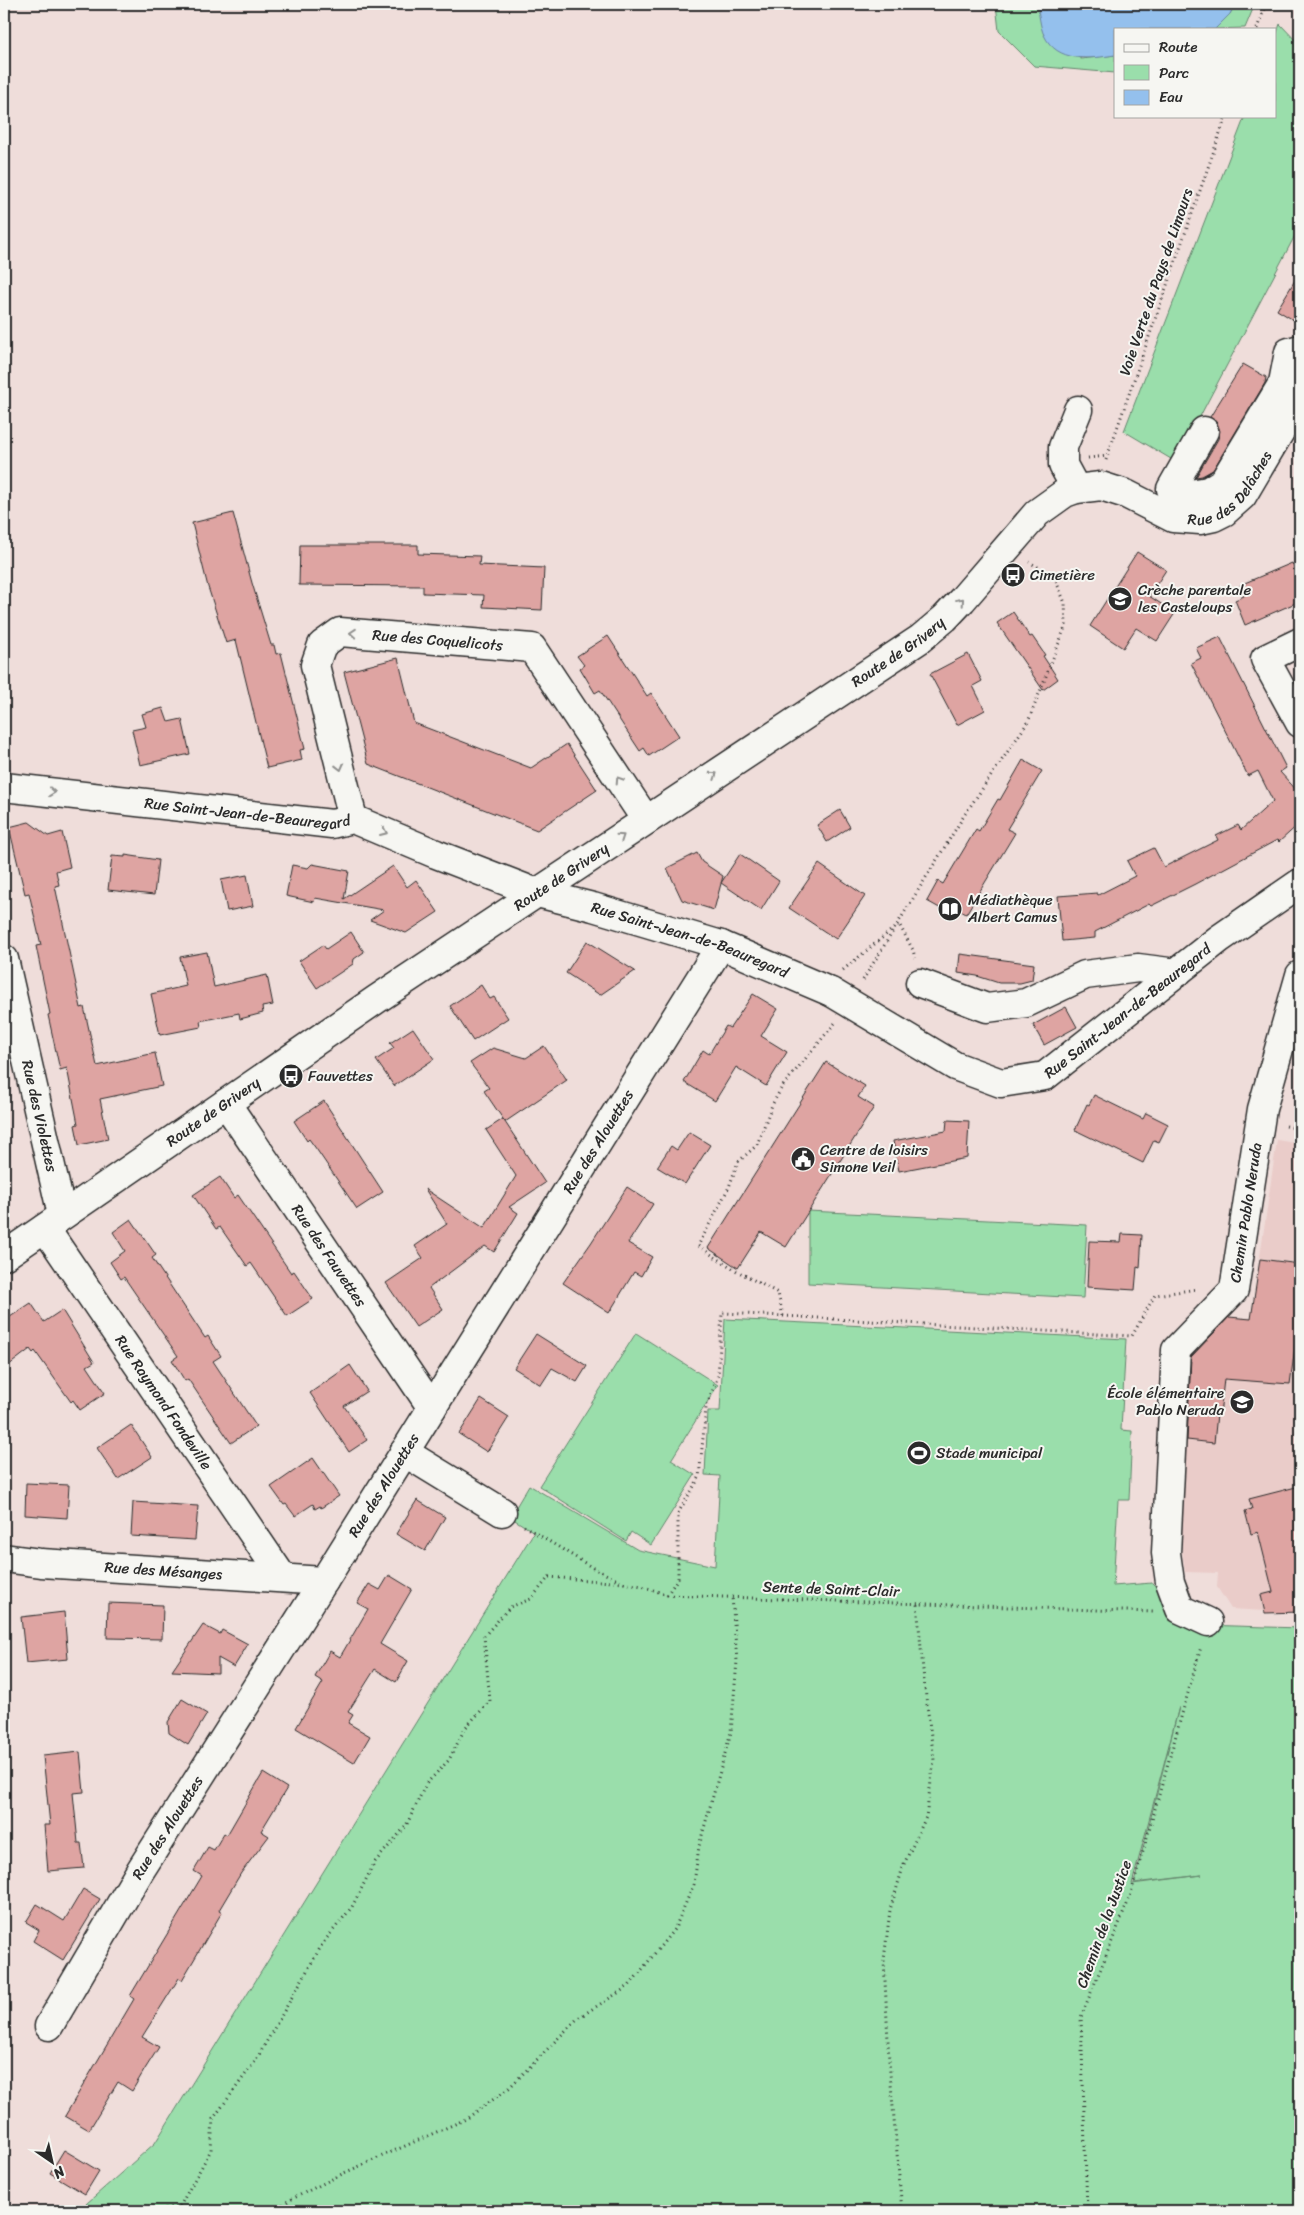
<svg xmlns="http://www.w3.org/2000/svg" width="1304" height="2215" font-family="Sriracha,sans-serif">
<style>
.built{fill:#eaccc9}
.green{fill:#9adeab;stroke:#62846b;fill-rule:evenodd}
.water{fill:#94c0ed;stroke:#6a849f}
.building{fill:#dea4a2;stroke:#2b2b2b}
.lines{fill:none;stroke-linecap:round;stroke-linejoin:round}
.minor-casing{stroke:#2b2b2b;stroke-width:31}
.path{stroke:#2b2b2b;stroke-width:3;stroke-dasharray:1 4;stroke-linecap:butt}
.minor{stroke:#f6f6f2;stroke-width:28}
.minor-bridge-casing{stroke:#2b2b2b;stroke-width:31;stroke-linecap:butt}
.minor-bridge{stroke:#f6f6f2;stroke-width:28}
.oneway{stroke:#90908e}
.labels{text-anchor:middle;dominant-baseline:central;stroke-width:4;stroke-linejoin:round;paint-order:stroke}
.street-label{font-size:15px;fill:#2b2b2b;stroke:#f6f6f2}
.poi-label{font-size:15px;fill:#2b2b2b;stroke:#f6f6f2;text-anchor:start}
</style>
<rect width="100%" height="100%" fill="#efddda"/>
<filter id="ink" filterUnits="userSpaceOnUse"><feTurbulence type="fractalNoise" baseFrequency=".02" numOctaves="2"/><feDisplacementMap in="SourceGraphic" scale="10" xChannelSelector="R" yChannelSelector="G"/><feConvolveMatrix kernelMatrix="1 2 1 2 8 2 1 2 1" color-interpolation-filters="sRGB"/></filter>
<g filter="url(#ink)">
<path class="built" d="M 1277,1140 L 1300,1144 L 1300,1613 L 1231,1609 L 1217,1587 L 1218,1573 L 1185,1572 L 1181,1542 L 1180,1440 L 1188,1364 L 1190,1355 L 1228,1317 L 1251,1318 Z"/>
<g class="green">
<path d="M 996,4 L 1037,4 L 1044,35 L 1081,59 L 1115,55 L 1115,73 L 1034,66 L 999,31 Z"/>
<path d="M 1235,4 L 1255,4 L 1245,28 L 1215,29 L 1230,14 Z"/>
<path d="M 1280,24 L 1300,45 L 1300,226 L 1176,462 L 1124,431 L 1245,116 L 1275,116 L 1275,38 Z"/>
<path d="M 808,1211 L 1087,1225 L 1083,1298 L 808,1283 Z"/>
<path d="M 725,1319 L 1126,1339 L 1121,1430 L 1132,1431 L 1129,1500 L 1118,1500 L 1113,1586 L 1152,1583 L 1201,1625 L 1300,1628 L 1300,2211 L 78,2211 L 155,2143 L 534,1532 L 510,1517 L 529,1485 L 638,1550 L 715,1566 L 720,1476 L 705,1475 L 708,1411 L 720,1411 ZM 1179,1707 L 1134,1883 L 1202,1875 L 1132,1884 Z"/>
<path d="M 636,1333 L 718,1385 L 671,1460 L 695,1475 L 651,1545 L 631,1532 L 626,1541 L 539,1486 Z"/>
</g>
<path class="water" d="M 1037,4 L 1235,4 L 1230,14 L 1215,29 L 1115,29 L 1115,55 C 1090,59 1057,63 1044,35 C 1040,27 1039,13 1037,4 Z"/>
<g class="building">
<path d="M 1300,272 L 1300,324 L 1277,310 Z"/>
<path d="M 1243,364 L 1266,377 L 1265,383 L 1213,470 L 1202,476 L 1196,477 L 1218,439 L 1220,431 L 1217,423 L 1210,417 Z"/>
<path d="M 233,513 L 252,583 L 271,645 L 274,645 L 276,654 L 281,653 L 305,749 L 300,750 L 302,760 L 267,768 L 236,640 L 226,643 L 208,587 L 192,523 Z"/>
<path d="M 300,545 L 418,545 L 418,554 L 480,556 L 479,565 L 544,568 L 542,610 L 483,607 L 484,595 L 423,593 L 423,586 L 299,585 Z"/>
<path d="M 1137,552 L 1166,570 L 1149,596 L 1175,613 L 1157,641 L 1136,628 L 1123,648 L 1090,626 Z"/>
<path d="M 1292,563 L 1300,582 L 1300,601 L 1245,625 L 1235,600 L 1244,596 L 1240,585 Z"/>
<path d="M 1013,612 L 1030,637 L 1032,636 L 1045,655 L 1043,656 L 1058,679 L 1043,690 L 997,623 Z"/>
<path d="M 608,636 L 647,696 L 651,693 L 679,736 L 649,756 L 644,748 L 640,751 L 600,690 L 595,693 L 580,668 L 584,665 L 577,656 Z"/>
<path d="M 1220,637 L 1286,768 L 1280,772 L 1300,794 L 1300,823 L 1279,842 L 1277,840 L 1195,884 L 1151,906 L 1149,904 L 1095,932 L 1095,938 L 1062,941 L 1058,896 L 1097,893 L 1098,895 L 1135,876 L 1127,861 L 1154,848 L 1164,867 L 1218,840 L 1216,836 L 1238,825 L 1241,830 L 1273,801 L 1258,771 L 1248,776 L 1191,663 L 1201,658 L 1196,648 Z"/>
<path d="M 968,654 L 982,681 L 973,686 L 985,710 L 957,725 L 930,674 Z"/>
<path d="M 398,658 L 414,723 L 531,768 L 567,744 L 597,790 L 537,830 L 368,764 L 344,672 Z"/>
<path d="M 163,708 L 168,722 L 182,719 L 190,754 L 140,765 L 132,730 L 146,727 L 142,714 Z"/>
<path d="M 1023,760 L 1042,771 L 1007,829 L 1015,833 L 966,914 L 956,908 L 952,915 L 927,901 L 938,881 L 943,884 L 976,829 L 979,831 L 998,799 L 1000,800 Z"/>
<path d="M 840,810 L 850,827 L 827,842 L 817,825 Z"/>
<path d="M 29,822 L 48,836 L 62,832 L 70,867 L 56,871 L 59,885 L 55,886 L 81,1008 L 84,1007 L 97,1066 L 155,1053 L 162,1086 L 100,1099 L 108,1139 L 79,1145 L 75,1125 L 78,1124 L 67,1068 L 60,1070 L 48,1015 L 50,1014 L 36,946 L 41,945 L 29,893 L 25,894 L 9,827 Z"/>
<path d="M 697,853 L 702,862 L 723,876 L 714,910 L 682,900 L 667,868 Z"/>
<path d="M 740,854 L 779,881 L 761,910 L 721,883 Z"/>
<path d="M 125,855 L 158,860 L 154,895 L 108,890 L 112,856 L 125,857 Z"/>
<path d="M 312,864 L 349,871 L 344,899 L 393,866 L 407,887 L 416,880 L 438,912 L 406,933 L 370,920 L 384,910 L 315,898 L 314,902 L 286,896 L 292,865 L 308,868 Z"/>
<path d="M 819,864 L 865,896 L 836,939 L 789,908 Z"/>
<path d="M 247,875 L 253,906 L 227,911 L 221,880 Z"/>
<path d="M 351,932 L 364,952 L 354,959 L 353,964 L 317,988 L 299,961 L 323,945 L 326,949 Z"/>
<path d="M 587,941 L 635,971 L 600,995 L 566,973 Z"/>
<path d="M 207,952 L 214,987 L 267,975 L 273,1005 L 262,1007 L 263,1013 L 240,1019 L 239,1013 L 200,1021 L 201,1027 L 160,1035 L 151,994 L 186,986 L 180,957 Z"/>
<path d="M 960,954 L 1034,964 L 1032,980 L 1020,983 L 999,983 L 977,976 L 958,973 Z"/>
<path d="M 481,985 L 490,999 L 494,997 L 508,1018 L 473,1041 L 450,1006 Z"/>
<path d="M 753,994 L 778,1009 L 761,1036 L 787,1052 L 766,1086 L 736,1067 L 715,1101 L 684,1082 L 703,1050 L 709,1054 L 726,1026 L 730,1028 Z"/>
<path d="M 1066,1007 L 1077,1027 L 1044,1045 L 1033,1025 Z"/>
<path d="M 413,1028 L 434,1059 L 394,1086 L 376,1060 L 394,1048 L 390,1043 Z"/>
<path d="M 544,1046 L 567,1080 L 505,1122 L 484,1091 L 489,1088 L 470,1063 L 493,1048 L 526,1058 Z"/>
<path d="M 826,1062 L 865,1086 L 858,1097 L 874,1107 L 786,1247 L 761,1232 L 738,1268 L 708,1248 Z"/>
<path d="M 1094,1095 L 1143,1119 L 1146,1113 L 1168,1124 L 1159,1142 L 1154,1140 L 1143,1163 L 1075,1130 L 1087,1104 L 1089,1105 Z"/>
<path d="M 324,1101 L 383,1192 L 357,1209 L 317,1150 L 309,1139 L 307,1141 L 294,1121 Z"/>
<path d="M 503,1119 L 545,1183 L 509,1207 L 518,1213 L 494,1252 L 485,1246 L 429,1288 L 443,1309 L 416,1327 L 386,1283 L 423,1258 L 415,1246 L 447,1224 L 425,1189 L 484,1228 L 516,1176 L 486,1130 Z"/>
<path d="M 947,1120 L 969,1121 L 967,1158 L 899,1171 L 893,1141 L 946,1131 Z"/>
<path d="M 689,1132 L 710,1145 L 685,1184 L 657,1167 L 671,1146 L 677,1150 Z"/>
<path d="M 220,1177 L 234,1198 L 238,1195 L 291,1273 L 294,1271 L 313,1299 L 287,1316 L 251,1263 L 247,1266 L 220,1227 L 216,1229 L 193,1195 Z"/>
<path d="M 627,1187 L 653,1204 L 628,1243 L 652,1257 L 641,1276 L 634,1272 L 609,1313 L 563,1283 L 591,1243 Z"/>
<path d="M 131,1219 L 156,1255 L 152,1258 L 205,1338 L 208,1336 L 221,1356 L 213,1361 L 256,1426 L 231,1443 L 188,1379 L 185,1381 L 172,1360 L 178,1356 L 124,1277 L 121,1279 L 110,1262 L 125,1251 L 113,1232 Z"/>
<path d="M 1122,1234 L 1142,1235 L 1140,1268 L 1137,1267 L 1135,1290 L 1087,1287 L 1089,1241 L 1121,1242 Z"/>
<path d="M 1260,1259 L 1300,1264 L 1300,1310 L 1290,1384 L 1224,1379 L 1220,1415 L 1217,1414 L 1214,1443 L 1187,1440 L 1191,1357 L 1229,1317 L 1251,1319 Z"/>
<path d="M 31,1303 L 44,1322 L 62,1310 L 94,1362 L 87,1366 L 105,1393 L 80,1410 L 73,1400 L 71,1402 L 35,1351 L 33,1353 L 30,1349 L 4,1369 L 4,1321 Z"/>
<path d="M 536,1334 L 587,1366 L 577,1382 L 552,1368 L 541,1385 L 514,1368 Z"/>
<path d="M 350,1365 L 367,1391 L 344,1406 L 367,1440 L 349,1452 L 310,1393 Z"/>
<path d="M 481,1399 L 509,1417 L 487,1452 L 459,1434 Z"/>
<path d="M 131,1425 L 152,1457 L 118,1479 L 97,1448 Z"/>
<path d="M 313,1458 L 339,1496 L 321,1508 L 320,1506 L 315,1509 L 313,1504 L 295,1516 L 286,1504 L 284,1505 L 271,1487 Z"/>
<path d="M 26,1483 L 69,1485 L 67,1518 L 25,1515 Z"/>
<path d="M 1300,1486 L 1300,1612 L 1265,1613 L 1261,1595 L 1273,1592 L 1258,1532 L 1251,1534 L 1245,1511 L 1252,1509 L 1249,1499 Z"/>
<path d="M 417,1500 L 445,1517 L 425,1551 L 396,1534 Z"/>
<path d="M 133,1502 L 198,1506 L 195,1540 L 131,1536 Z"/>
<path d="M 389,1575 L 412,1589 L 380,1644 L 408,1661 L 396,1682 L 375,1669 L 348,1712 L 353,1715 L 348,1723 L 370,1736 L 354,1763 L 296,1728 L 323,1682 L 315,1677 L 330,1651 L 340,1657 L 368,1609 L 357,1603 L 369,1584 L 380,1590 Z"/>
<path d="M 108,1603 L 163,1605 L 162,1639 L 107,1638 Z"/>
<path d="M 64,1612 L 68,1659 L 26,1663 L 21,1617 Z"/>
<path d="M 203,1625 L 220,1634 L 222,1630 L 248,1644 L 234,1667 L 218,1658 L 218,1673 L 172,1671 Z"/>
<path d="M 182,1699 L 207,1714 L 188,1745 L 169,1733 L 168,1722 Z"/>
<path d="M 80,1752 L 84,1792 L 73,1793 L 78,1843 L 81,1843 L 84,1868 L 48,1871 L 44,1825 L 50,1825 L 43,1756 Z"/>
<path d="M 263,1773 L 287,1788 L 261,1831 L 269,1836 L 241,1873 L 219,1910 L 222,1912 L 182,1980 L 179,1978 L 142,2037 L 159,2047 L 145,2069 L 132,2091 L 118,2082 L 89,2130 L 65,2116 L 134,1999 L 130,1996 L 202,1876 L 194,1871 L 208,1847 L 214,1850 L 224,1833 L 227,1835 Z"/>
<path d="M 83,1889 L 100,1899 L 63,1960 L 33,1941 L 39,1930 L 26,1922 L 37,1904 L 64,1921 Z"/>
<path d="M 64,2150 L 99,2171 L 85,2194 L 50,2173 Z"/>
</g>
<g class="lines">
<defs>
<g id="minor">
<path d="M 1204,431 L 1171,489 L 1185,495 L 1208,491 L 1224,481 L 1283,383 L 1289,352 L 1300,349"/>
<path d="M 1076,489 L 1063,465 L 1063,447 L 1078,410"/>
<path d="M 1300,642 L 1265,659 L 1300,723"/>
<path id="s1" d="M 4,787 L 332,824 L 353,819 L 436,854 L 537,893 L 593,907 L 721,945 L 831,992"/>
<path id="s2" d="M 353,819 L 315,665 L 322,645 L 340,632 L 532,648 L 646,820"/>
<path id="s3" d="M 4,959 L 62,1215"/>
<path d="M 920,983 L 987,1008 L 1026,1003 L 1085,975 L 1138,968 L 1177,973"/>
<path id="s4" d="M 898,1032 L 955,1066 L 1001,1083 L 1045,1076 L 1219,939 L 1300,883"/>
<path id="s5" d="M 226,1103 L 432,1408"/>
<path id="s6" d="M 45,1228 L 283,1578"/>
<path id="s7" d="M 4,1256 L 377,999 L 920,639 L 945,618 L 962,600 L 1037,513 L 1065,493 L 1076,489 L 1101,486 L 1126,494 L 1173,518 L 1200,520 L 1214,517 L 1224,512 L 1242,496 L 1300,398"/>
<path d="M 404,1452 L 502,1512"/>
<path id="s8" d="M 4,1558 L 41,1563 L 324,1581"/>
<path id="s9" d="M 1208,1622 L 1180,1609 L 1170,1582 L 1166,1553 L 1176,1350 L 1234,1290 L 1262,1109 L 1300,975"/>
<path id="s10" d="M 49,2026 L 140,1871 L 324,1581 L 721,945"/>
</g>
</defs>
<use href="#minor" class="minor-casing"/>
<g class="path">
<path d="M 1257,29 L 1266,4"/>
<path d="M 1088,458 L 1107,456"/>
<path d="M 1106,460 L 1226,116"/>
<path d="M 843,970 L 899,924 L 913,950 L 915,958"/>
<path d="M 863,980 L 965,814 L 1028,722 L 1066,625 L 1065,603 L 1054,576 L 1029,562"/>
<path d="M 1286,1126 L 1300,1129"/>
<path d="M 783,1316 L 1132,1336 L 1155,1295 L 1198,1289"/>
<path d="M 524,1526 L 593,1568 L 624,1583 L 642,1586 L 667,1595 L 1153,1612"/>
<path d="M 667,1595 L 678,1578 L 678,1513 L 699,1478 L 706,1408 L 718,1376 L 722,1313 L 783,1316 L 778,1293 L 737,1271 L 698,1246 L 729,1187 L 738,1162 L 757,1145 L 772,1105 L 782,1087 L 835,1023"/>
<path d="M 150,2211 L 180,2206 L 211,2150 L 213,2119 L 256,2060 L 323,1943 L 352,1907 L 375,1862 L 406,1826 L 426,1784 L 449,1760 L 465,1728 L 490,1701 L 484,1636 L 510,1607 L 531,1599 L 549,1577 L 624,1583"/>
<path d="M 275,2211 L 288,2201 L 344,2173 L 466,2119 L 509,2088 L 578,2018 L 629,1986 L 675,1928 L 694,1884 L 699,1846 L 731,1732 L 737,1661 L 732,1597"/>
<path d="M 902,2211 L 889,2061 L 884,1960 L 890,1910 L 904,1864 L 926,1817 L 934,1760 L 924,1681 L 917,1604"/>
<path d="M 1087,2211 L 1081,2017 L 1130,1897 L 1201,1647"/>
</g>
<use href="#minor" class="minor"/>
<defs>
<path id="minor-bridge" d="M 831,992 L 898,1032"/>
</defs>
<use href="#minor-bridge" class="minor-bridge-casing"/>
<use href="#minor-bridge" class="minor-bridge"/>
</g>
<defs><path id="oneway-chevron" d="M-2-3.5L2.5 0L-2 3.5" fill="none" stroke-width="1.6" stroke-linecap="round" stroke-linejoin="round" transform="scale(1.25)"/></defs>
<g class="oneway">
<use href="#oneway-chevron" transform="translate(961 601) rotate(-49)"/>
<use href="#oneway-chevron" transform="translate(353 633) rotate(-175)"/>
<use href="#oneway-chevron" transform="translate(340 767) rotate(76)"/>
<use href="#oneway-chevron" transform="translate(714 775) rotate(-34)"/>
<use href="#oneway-chevron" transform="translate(619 780) rotate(-123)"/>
<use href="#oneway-chevron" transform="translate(52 792) rotate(6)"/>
<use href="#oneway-chevron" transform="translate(384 832) rotate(23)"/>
<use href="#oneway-chevron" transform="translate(621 837) rotate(-34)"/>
</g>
</g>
<defs>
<symbol id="bus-disc" viewBox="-11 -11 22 22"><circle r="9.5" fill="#2b2b2b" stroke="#f6f6f2"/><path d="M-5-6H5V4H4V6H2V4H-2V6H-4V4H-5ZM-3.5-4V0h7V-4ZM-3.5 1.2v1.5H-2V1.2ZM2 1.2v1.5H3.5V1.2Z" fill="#fff"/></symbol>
<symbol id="school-disc" viewBox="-11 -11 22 22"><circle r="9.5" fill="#2b2b2b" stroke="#f6f6f2"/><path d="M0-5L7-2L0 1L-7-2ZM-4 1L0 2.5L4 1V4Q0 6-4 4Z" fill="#fff"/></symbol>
<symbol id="library-disc" viewBox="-11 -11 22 22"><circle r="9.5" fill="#2b2b2b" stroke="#f6f6f2"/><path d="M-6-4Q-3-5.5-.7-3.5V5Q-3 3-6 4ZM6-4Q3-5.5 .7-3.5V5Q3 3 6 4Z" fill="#fff"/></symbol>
<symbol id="civic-disc" viewBox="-11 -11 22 22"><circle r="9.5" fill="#2b2b2b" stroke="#f6f6f2"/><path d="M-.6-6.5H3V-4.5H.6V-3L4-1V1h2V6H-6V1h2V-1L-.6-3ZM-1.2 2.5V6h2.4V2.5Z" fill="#fff"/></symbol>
<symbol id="stadium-disc" viewBox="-11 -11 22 22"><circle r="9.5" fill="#2b2b2b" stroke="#f6f6f2"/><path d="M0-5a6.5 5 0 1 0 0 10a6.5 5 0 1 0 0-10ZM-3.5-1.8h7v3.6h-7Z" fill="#fff"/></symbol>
</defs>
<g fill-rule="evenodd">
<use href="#bus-disc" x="999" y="561" width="28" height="28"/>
<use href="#school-disc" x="1106" y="585" width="28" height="28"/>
<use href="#library-disc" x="936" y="895" width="28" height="28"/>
<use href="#bus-disc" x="277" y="1062" width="28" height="28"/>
<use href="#civic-disc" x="789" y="1145" width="28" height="28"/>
<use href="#school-disc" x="1228" y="1388" width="28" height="28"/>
<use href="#stadium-disc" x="905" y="1439" width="28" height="28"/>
</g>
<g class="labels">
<g class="street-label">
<text transform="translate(1156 282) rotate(-71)">Voie Verte du Pays de Limours</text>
<text stroke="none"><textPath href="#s7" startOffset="1498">Rue des Delâches</textPath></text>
<text stroke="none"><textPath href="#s2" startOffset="300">Rue des Coquelicots</textPath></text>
<text stroke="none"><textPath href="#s7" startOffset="1079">Route de Grivery</textPath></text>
<text stroke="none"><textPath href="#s1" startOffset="245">Rue Saint-Jean-de-Beauregard</textPath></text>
<text stroke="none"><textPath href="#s7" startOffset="674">Route de Grivery</textPath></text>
<text stroke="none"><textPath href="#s1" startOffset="710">Rue Saint-Jean-de-Beauregard</textPath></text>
<text stroke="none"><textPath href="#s4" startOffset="265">Rue Saint-Jean-de-Beauregard</textPath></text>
<text stroke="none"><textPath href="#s7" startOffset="254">Route de Grivery</textPath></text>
<text stroke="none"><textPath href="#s3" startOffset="161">Rue des Violettes</textPath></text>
<text stroke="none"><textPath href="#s10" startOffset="1041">Rue des Alouettes</textPath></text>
<text stroke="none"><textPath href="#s9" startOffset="454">Chemin Pablo Neruda</textPath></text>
<text stroke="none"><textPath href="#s5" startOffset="184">Rue des Fauvettes</textPath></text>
<text stroke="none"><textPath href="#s6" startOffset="211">Rue Raymond Fondeville</textPath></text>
<text stroke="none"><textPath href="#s10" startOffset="636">Rue des Alouettes</textPath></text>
<text stroke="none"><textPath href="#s8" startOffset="160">Rue des Mésanges</textPath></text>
<text transform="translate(831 1589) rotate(2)">Sente de Saint-Clair</text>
<text stroke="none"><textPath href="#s10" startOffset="231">Rue des Alouettes</textPath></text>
<text transform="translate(1104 1924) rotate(-70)">Chemin de la Justice</text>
</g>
<g class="poi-label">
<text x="1030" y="575">Cimetière</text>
<text x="1138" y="590">Crèche parentale<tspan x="1138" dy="17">les Casteloups</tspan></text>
<text x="968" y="900">Médiathèque<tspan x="968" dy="17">Albert Camus</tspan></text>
<text x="308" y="1076">Fauvettes</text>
<text x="820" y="1150">Centre de loisirs<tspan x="820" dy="17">Simone Veil</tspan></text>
<text x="1224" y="1393" text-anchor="end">École élémentaire<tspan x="1224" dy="17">Pablo Neruda</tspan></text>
<text x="936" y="1453">Stade municipal</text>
</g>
</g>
<rect width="1304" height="2215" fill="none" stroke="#f6f6f2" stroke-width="20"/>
<rect x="10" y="10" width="1284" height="2195" fill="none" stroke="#2b2b2b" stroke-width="2" filter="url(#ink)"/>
<rect x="1114" y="28" width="162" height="90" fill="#f6f6f2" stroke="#a5a5a2"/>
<rect x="1124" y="44" width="25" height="8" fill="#f6f6f2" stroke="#a5a5a2"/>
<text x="1159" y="52" font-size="15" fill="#2b2b2b">Route</text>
<rect x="1124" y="65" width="25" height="15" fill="#9adeab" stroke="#a5a5a2"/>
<text x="1159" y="78" font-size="15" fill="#2b2b2b">Parc</text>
<rect x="1124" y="90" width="25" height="15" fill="#94c0ed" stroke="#a5a5a2"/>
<text x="1159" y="102" font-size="15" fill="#2b2b2b">Eau</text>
<g transform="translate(52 2162) rotate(146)" stroke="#f6f6f2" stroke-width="4" paint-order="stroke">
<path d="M0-4L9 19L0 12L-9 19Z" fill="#2b2b2b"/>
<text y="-8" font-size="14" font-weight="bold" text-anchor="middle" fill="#2b2b2b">N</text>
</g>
</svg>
